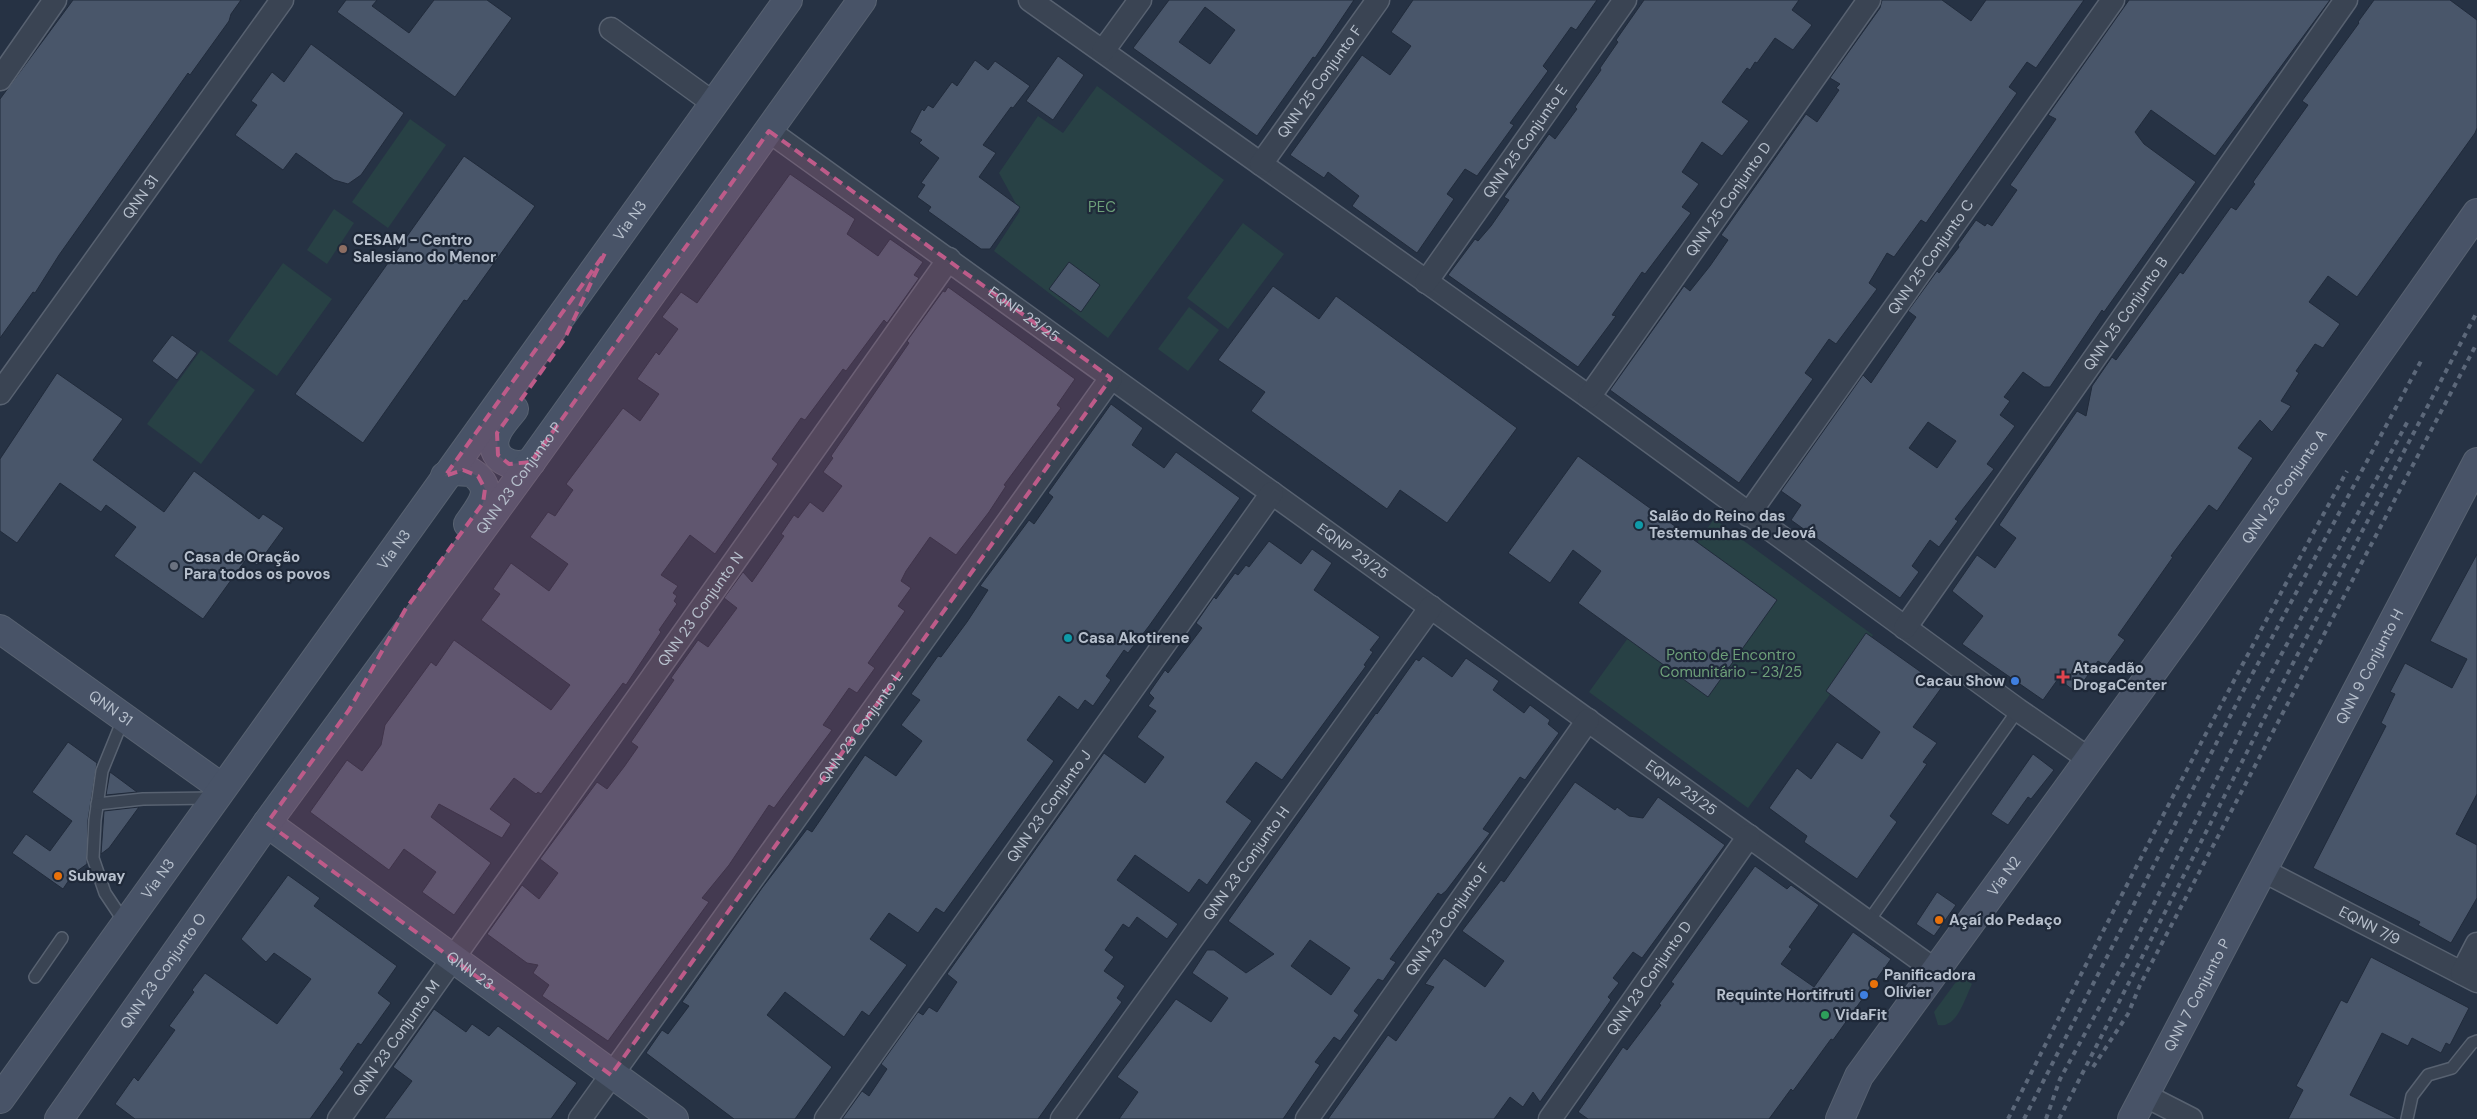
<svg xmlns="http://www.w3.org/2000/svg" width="2477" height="1119" font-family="'DM Sans',sans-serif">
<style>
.green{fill:#284145}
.building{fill:#49566a;stroke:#212b3b;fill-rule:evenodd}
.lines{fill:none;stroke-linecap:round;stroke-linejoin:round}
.lane-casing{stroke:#586271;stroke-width:14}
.street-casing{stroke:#586271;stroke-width:25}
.secondary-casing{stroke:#586271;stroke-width:30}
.lane{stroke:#3a4453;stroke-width:11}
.street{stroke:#3a4453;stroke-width:22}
.secondary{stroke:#485367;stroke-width:28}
.rail{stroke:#5c687a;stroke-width:4;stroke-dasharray:5 5;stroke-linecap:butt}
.marked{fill:#be5b89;fill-opacity:0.2;stroke:#be5b89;stroke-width:4;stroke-dasharray:10 6;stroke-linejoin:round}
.education-dot{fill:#8d6e63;stroke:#1f2939;stroke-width:2}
.culture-dot{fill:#0f9aa8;stroke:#1f2939;stroke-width:2}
.worship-dot{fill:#6b7280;stroke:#1f2939;stroke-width:2}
.health-dot{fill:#e0444e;stroke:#1f2939;stroke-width:2}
.shop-dot{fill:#3f7fe0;stroke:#1f2939;stroke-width:2}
.food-dot{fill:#e8710a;stroke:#1f2939;stroke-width:2}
.leisure-dot{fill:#2e9e5b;stroke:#1f2939;stroke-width:2}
.labels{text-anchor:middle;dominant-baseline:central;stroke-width:4.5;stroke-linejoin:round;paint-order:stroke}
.street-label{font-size:15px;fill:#b7c0cd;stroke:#1f2939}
.park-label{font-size:15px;fill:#6d9f79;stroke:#1f2939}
.poi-label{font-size:15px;font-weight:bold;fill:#b7c0cd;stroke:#1f2939;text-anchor:start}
</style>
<rect width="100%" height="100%" fill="#263244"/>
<g class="green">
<path d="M 1097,86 L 1224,180 L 1108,338 L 994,251 L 1020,211 L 999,173 L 1038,116 L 1063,133 Z"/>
<path d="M 410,119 L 446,145 L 388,228 L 352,202 Z"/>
<path d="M 334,209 L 354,223 L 327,264 L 307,250 Z"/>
<path d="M 1243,223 L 1284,254 L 1228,329 L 1187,298 Z"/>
<path d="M 283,263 L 332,299 L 277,376 L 228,341 Z"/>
<path d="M 1189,307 L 1219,330 L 1188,371 L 1158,349 Z"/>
<path d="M 201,350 L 255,390 L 201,464 L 147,424 Z"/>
<path d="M 1714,519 L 1873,635 L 1748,808 L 1589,692 Z"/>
<path d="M 1961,975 L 1972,984 C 1965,998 1957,1029 1938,1025 L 1934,1012 Z"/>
</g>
<g class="building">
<path d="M 73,0 L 241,0 L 231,14 L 229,21 L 190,75 L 188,73 L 59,255 L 35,293 L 33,292 L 0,338 L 0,99 Z"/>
<path d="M 346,0 L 377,0 L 372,6 L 409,33 L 434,0 L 487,0 L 512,18 L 455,97 L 337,12 Z"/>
<path d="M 1169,0 L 1354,0 L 1315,58 L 1313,57 L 1257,136 L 1133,48 ZM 1205,7 L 1235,30 L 1210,64 L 1179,42 Z"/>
<path d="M 1413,0 L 1597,0 L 1576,30 L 1571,27 L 1543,66 L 1548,71 L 1510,123 L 1514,125 L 1477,176 L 1465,169 L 1447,194 L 1454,199 L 1417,253 L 1352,206 L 1359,196 L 1328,172 L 1324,178 L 1290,155 L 1362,55 L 1390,75 L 1411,46 L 1391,32 Z"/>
<path d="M 1644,0 L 1799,0 L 1792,10 L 1812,25 L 1793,50 L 1775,38 L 1757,63 L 1755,62 L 1750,70 L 1747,68 L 1722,102 L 1749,121 L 1722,156 L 1702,142 L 1682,172 L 1699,184 L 1682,207 L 1691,213 L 1645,274 L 1642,272 L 1612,315 L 1616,316 L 1578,367 L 1448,275 L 1475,239 L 1478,241 L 1491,226 L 1509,200 L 1504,197 L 1549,134 L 1555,139 L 1577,109 L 1575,107 L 1601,70 L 1600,68 L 1618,42 L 1616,40 Z"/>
<path d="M 1882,0 L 1942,0 L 1971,21 L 1986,0 L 2084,0 L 2036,68 L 2027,62 L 2009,87 L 2017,93 L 1926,223 L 1921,220 L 1894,257 L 1887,253 L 1869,283 L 1877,289 L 1836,344 L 1829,339 L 1805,373 L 1813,379 L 1739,483 L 1610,390 L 1684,286 L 1690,291 L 1710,266 L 1728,240 L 1721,235 L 1806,114 L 1817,122 L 1839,90 L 1836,88 L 1840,84 L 1830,78 L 1880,8 Z"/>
<path d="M 2129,0 L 2330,0 L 2215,156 L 2151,110 L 2135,132 L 2144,144 L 2196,182 L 2104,312 L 2102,310 L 2050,387 L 2044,387 L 2023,372 L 2004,397 L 2010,401 L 2000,415 L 2015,426 L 1987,464 L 1994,469 L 1955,519 L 1958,521 L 1939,547 L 1930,540 L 1912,566 L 1919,572 L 1900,598 L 1791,520 L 1801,505 L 1781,491 L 1863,375 L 1871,383 L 1916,317 L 1908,311 L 1937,271 L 1939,273 L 1959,247 L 1958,245 L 1976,220 L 1985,226 L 1987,223 L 1992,226 L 2017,190 L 2010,185 L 2056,119 L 2048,115 ZM 1928,422 L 1956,441 L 1937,468 L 1909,448 Z"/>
<path d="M 2374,0 L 2450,0 L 2477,20 L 2477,128 L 2475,133 L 2357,297 L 2328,276 L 2309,302 L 2340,324 L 2323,348 L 2315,344 L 2296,371 L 2299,373 L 2281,401 L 2291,406 L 2272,432 L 2260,420 L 2238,448 L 2253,458 L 2217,511 L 2209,505 L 2171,556 L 2173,557 L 2118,635 L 2125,640 L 2106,666 L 2098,661 L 2076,692 L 2058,679 L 2043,700 L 1962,644 L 1983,616 L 1952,591 L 1977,555 L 1995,568 L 2016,538 L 1999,525 L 2015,501 L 2077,411 L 2086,416 L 2092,386 L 2112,357 L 2116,360 L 2180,272 L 2183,274 L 2231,207 L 2236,210 L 2255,184 L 2253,182 L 2308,105 L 2302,101 L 2359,23 L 2358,22 Z"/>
<path d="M 311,44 L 404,113 L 361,175 L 348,184 L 334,180 L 296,153 L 283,170 L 235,135 L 257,105 L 251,101 L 272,72 L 284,82 Z"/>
<path d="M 1058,56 L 1084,75 L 1053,120 L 1026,101 Z"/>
<path d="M 975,60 L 988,70 L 995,61 L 1030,86 L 1013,108 L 1011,107 L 983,145 L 996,153 L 979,177 L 1020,207 L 990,249 L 981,249 L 928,211 L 931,207 L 917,197 L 925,185 L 921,183 L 939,158 L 919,143 L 922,140 L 910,132 L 922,109 L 924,111 L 928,105 L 933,108 L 952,82 L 957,86 Z"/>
<path d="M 464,156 L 535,206 L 467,301 L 464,300 L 363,443 L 295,394 Z"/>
<path d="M 790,174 L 855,219 L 847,234 L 878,256 L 890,239 L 923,262 L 914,275 L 919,278 L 887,323 L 884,320 L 846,371 L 843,369 L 805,420 L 801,418 L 772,459 L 778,464 L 715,554 L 690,535 L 661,575 L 678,586 L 673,593 L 677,596 L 674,601 L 677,604 L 659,630 L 661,632 L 626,685 L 623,683 L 541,794 L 538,792 L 536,794 L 514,778 L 490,809 L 511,824 L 502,838 L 439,804 L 431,817 L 491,863 L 454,915 L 422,892 L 436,872 L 404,849 L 389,870 L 310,812 L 347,760 L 362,771 L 381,745 L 385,725 L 431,662 L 436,666 L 454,640 L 551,710 L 570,685 L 481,620 L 500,594 L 493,589 L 511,563 L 549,591 L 568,564 L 530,537 L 548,512 L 555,516 L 573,490 L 566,484 L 623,408 L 640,421 L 659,394 L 637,379 L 656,352 L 659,355 L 678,329 L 662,317 L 681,292 L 697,303 Z"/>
<path d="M 1069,262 L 1100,285 L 1081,312 L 1049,289 Z"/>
<path d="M 1273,286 L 1319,319 L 1336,296 L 1517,428 L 1447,523 L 1400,490 L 1387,509 L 1251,411 L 1265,392 L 1218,360 Z"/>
<path d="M 948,287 L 1075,379 L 1057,405 L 1061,408 L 1004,485 L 1006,486 L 989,512 L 956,555 L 930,537 L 906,571 L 901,581 L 911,588 L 898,606 L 905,611 L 868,663 L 875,668 L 857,693 L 849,688 L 823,725 L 832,730 L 774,808 L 769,805 L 729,865 L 702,898 L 709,902 L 608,1041 L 542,996 L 549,985 L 533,973 L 538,965 L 527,963 L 487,934 L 522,885 L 539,899 L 558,873 L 540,859 L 597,782 L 607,789 L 624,767 L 638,747 L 631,742 L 674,680 L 671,678 L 698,640 L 708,647 L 737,608 L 724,598 L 743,572 L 752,582 L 784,536 L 781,534 L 794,515 L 798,518 L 810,502 L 823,512 L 842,486 L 823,472 L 833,458 L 831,456 L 909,343 L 907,341 L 943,291 L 945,292 Z"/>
<path d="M 172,335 L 197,353 L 177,380 L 152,361 Z"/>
<path d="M 57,373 L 123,419 L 93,460 L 164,512 L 194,471 L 259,519 L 263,514 L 284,528 L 257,565 L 247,558 L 203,619 L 114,556 L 136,527 L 106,505 L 101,512 L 60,483 L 17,543 L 0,531 L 0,459 Z"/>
<path d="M 1111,404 L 1143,428 L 1132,445 L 1164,468 L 1176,452 L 1240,498 L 1149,626 L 1128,653 L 1124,650 L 1106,676 L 1111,680 L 1093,706 L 1085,700 L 1078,710 L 1059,696 L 1027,740 L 1054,761 L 944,913 L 936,908 L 918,933 L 889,913 L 870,939 L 907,965 L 869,1016 L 862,1011 L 844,1037 L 785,992 L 767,1015 L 832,1067 L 795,1119 L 734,1119 L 646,1053 L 662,1030 L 668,1034 L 689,1006 L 682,1002 L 762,888 L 807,829 L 812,832 L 865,755 L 896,776 L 922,741 L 901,725 L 920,700 L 911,694 L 938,656 L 941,657 L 967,622 L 988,590 L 980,586 L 1029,520 L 1034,524 L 1053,497 L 1048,493 Z"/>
<path d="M 1578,456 L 1777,600 L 1708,697 L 1578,603 L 1601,571 L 1573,550 L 1550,583 L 1508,553 Z"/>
<path d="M 1269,541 L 1301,564 L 1312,549 L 1332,563 L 1314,590 L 1380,637 L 1370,650 L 1373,652 L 1364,665 L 1366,666 L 1282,780 L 1256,762 L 1226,802 L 1252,821 L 1207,885 L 1199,879 L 1189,893 L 1135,855 L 1117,880 L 1178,924 L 1167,939 L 1137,917 L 1129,928 L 1123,924 L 1105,950 L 1114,957 L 1104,971 L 1125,986 L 1117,998 L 1122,1002 L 1038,1119 L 842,1119 L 862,1091 L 869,1096 L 887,1069 L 881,1064 L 918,1012 L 923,1015 L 929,1007 L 937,1012 L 957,982 L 947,974 L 1104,753 L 1145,783 L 1164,757 L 1137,737 L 1156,711 L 1148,706 L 1154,698 L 1149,693 L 1165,670 L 1168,673 L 1202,628 L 1196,623 L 1214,597 L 1216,599 L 1235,573 L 1238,575 L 1246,565 L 1249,567 Z"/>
<path d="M 2477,554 L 2477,794 L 2456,834 L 2477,845 L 2477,898 L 2451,943 L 2418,925 L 2420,922 L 2313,868 L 2386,726 L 2381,723 L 2395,694 L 2390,692 L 2405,663 L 2452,688 L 2467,659 L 2430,641 Z"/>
<path d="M 1866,633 L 1942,687 L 1913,727 L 1937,743 L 1923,762 L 1927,764 L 1890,816 L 1897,822 L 1857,879 L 1804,842 L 1807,836 L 1769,808 L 1797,768 L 1811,779 L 1837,742 L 1862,759 L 1880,732 L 1826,691 Z"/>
<path d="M 1423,656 L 1452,677 L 1466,658 L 1499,681 L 1493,690 L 1524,713 L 1530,705 L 1550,720 L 1548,724 L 1559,733 L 1525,780 L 1520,777 L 1483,829 L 1490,833 L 1446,891 L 1441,895 L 1438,893 L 1390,959 L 1396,962 L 1383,981 L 1378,979 L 1354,1011 L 1359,1015 L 1340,1041 L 1334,1037 L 1315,1062 L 1320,1065 L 1283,1119 L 1119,1119 L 1138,1092 L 1117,1077 L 1176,999 L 1211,1022 L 1228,998 L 1192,973 L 1207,950 L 1214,950 L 1246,973 L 1274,954 L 1228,921 L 1376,713 L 1377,714 L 1416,659 L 1419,661 ZM 1310,940 L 1350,968 L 1331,995 L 1291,966 Z"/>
<path d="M 68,742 L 97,763 L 88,820 L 87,864 L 73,874 L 63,889 L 12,853 L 26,834 L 50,851 L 72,821 L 32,792 Z"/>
<path d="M 2033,754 L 2054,770 L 2031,799 L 2028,797 L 2008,825 L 1991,814 Z"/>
<path d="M 110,772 L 137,792 L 106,795 Z"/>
<path d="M 1575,782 L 1615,810 L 1617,807 L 1629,816 L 1643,818 L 1658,797 L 1725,845 L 1642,958 L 1633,952 L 1613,978 L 1619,983 L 1608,997 L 1611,1000 L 1540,1102 L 1533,1092 L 1523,1107 L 1510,1097 L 1494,1119 L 1328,1119 L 1388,1035 L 1396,1041 L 1434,987 L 1425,984 L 1444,958 L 1485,987 L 1504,961 L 1462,931 L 1501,880 L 1504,882 Z"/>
<path d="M 139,807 L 109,848 L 101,854 L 104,811 Z"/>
<path d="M 1755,866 L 1787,889 L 1791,885 L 1819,905 L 1789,947 L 1792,949 L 1781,964 L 1814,987 L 1853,932 L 1891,959 L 1833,1040 L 1831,1039 L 1793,1091 L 1791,1089 L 1769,1119 L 1588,1119 L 1578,1112 L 1623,1047 L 1627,1050 L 1661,1005 L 1659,1004 L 1674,984 L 1671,982 Z"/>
<path d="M 288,875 L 320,898 L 314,906 L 397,966 L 378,993 L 391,1003 L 361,1045 L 358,1043 L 340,1069 L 344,1072 L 310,1119 L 135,1119 L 115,1104 L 134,1077 L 138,1081 L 175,1030 L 169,1026 L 194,992 L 192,990 L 205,973 L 277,1024 L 311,979 L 274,953 L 266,962 L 241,939 Z"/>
<path d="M 1937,892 L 1956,905 L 1934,936 L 1916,924 Z"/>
<path d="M 2371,957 L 2469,1008 L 2450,1045 L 2446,1043 L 2441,1053 L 2412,1038 L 2408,1046 L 2382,1033 L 2350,1095 L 2398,1119 L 2288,1119 L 2303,1090 L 2296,1086 L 2304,1071 L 2341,1000 L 2347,1003 Z"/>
<path d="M 434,1009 L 466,1032 L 472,1024 L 489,1036 L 498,1026 L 577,1083 L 551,1119 L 384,1119 L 412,1081 L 393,1067 Z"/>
</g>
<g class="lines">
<defs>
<g id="lane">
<path d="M 124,717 L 102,771 L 95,820 L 93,858 L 105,893 L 125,923"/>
<path d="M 97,804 L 143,799 L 213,798"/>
<path d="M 1868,922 L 2018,710"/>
<path d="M 35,977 L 62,938"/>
<path d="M 2407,1119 L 2412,1096 L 2428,1075 L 2452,1068 L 2472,1043 L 2477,1041"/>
</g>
<g id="street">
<path d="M 1030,0 L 1589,397 L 2018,710 L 2089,759"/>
<path d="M 611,29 L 713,103"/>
<path d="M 1103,51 L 1140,0"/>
<path d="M 0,79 L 55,0"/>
<path id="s1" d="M 769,131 L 1936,971"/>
<path id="s2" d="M 1261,164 L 1378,0"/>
<path id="s3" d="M 1426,282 L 1625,0"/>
<path id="s4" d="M 0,393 L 282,0"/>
<path id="s5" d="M 1589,397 L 1869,0"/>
<path id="s6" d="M 1748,515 L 2113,0"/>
<path id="s7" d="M 1905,628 L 2346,0"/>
<path id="s8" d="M 2262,870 L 2477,981"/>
<path d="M 2462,973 L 2477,944"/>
<path d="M 2144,1095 L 2191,1119"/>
<path id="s9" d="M 339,1119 L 949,259"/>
<path id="s10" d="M 580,1119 L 1111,378"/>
<path id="s11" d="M 826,1119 L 1272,493"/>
<path id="s12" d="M 1062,1119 L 1431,607"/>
<path id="s13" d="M 1307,1119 L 1588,720"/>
<path id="s14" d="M 1550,1119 L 1749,836"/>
</g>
<g id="secondary">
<path d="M 514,409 C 508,417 499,426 496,435 C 487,458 513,471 531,462"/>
<path d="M 445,476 L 454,471 L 471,472 C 497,489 481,505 468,524"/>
<path id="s15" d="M 0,629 L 221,787"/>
<path id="s16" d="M 267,823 L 674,1119"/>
<path id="s17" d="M 0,1099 L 788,0"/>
<path id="s18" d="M 59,1119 L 267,823 L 531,462 L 862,0"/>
<path id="s19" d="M 1840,1119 L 1859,1076 L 2191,619 L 2477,213"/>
<path id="s20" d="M 2132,1119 L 2477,462"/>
</g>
</defs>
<use href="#lane" class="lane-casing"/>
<use href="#street" class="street-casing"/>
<use href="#secondary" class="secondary-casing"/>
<use href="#lane" class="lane"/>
<use href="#street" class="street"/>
<use href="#secondary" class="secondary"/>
<g class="rail">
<path d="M 2093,1067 L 2128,1014 L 2140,985 L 2477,343"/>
<path d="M 2008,1119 C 2117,901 2230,685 2347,471"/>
<path d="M 2024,1119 L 2241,695 L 2421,361"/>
<path d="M 2046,1119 L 2060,1079 L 2127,957 L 2255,703 L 2409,419"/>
<path d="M 2059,1119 L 2268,711 L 2477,312"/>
</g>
</g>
<path class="marked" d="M 769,131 L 1111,378 L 611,1075 L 267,823 L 349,710 L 405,610 L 483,503 L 485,489 L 478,476 L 463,470 L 445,476 L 605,253 L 564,340 L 497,433 L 498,455 L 509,464 L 531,462 Z"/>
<circle class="education-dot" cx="343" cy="249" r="5"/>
<g class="culture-dot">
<circle cx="1639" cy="525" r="5"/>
<circle cx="1068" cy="638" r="5"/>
</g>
<circle class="worship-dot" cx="174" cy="566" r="5"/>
<path class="health-dot" d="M2060.5 669.5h5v5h5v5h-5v5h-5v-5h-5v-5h5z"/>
<g class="shop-dot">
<circle cx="2015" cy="681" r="5"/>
<circle cx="1864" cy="995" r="5"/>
</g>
<g class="food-dot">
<circle cx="58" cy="876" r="5"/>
<circle cx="1939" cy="920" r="5"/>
<circle cx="1874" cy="984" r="5"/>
</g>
<circle class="leisure-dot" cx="1825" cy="1015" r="5"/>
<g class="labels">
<g class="street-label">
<text stroke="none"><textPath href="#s2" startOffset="101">QNN 25 Conjunto F</textPath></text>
<text stroke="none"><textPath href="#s3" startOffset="172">QNN 25 Conjunto E</textPath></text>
<text stroke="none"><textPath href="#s4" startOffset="241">QNN 31</textPath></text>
<text stroke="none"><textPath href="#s5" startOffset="242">QNN 25 Conjunto D</textPath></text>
<text stroke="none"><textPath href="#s17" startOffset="1081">Via N3</textPath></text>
<text stroke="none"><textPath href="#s6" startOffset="316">QNN 25 Conjunto C</textPath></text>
<text stroke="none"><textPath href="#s1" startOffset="314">EQNP 23/25</textPath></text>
<text stroke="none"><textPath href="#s7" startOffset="384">QNN 25 Conjunto B</textPath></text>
<text stroke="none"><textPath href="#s18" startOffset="789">QNN 23 Conjunto P</textPath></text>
<text stroke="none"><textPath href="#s19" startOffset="774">QNN 25 Conjunto A</textPath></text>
<text stroke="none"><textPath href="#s17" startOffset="676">Via N3</textPath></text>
<text stroke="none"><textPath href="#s1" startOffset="719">EQNP 23/25</textPath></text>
<text stroke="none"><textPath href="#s9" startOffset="625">QNN 23 Conjunto N</textPath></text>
<text stroke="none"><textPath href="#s20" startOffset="511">QNN 9 Conjunto H</textPath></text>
<text stroke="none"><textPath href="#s15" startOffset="136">QNN 31</textPath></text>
<text stroke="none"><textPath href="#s10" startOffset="482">QNN 23 Conjunto L</textPath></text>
<text stroke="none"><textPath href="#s1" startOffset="1124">EQNP 23/25</textPath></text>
<text stroke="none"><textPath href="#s11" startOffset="384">QNN 23 Conjunto J</textPath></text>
<text stroke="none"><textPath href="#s12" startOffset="315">QNN 23 Conjunto H</textPath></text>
<text stroke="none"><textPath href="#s19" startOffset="294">Via N2</textPath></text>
<text stroke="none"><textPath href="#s17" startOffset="271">Via N3</textPath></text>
<text stroke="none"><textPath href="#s13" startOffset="244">QNN 23 Conjunto F</textPath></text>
<text stroke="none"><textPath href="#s8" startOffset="121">EQNN 7/9</textPath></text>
<text stroke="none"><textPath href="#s18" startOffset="181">QNN 23 Conjunto O</textPath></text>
<text stroke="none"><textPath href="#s16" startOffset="251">QNN 23</textPath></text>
<text stroke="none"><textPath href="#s14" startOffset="172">QNN 23 Conjunto D</textPath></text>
<text stroke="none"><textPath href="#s20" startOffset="140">QNN 7 Conjunto P</textPath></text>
<text stroke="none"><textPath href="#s9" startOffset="99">QNN 23 Conjunto M</textPath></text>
</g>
<g class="park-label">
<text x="1102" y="207">PEC</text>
<text x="1731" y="655">Ponto de Encontro<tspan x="1731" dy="17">Comunitário - 23/25</tspan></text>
</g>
<g class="poi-label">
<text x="353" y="240">CESAM - Centro<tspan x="353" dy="17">Salesiano do Menor</tspan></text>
<text x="1649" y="516">Salão do Reino das<tspan x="1649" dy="17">Testemunhas de Jeová</tspan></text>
<text x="184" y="557">Casa de Oração<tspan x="184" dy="17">Para todos os povos</tspan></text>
<text x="1078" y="638">Casa Akotirene</text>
<text x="2073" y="668">Atacadão<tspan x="2073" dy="17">DrogaCenter</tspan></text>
<text x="2005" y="681" text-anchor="end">Cacau Show</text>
<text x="68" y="876">Subway</text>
<text x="1949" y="920">Açaí do Pedaço</text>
<text x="1884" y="975">Panificadora<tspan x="1884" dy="17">Olivier</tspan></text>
<text x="1854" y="995" text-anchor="end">Requinte Hortifruti</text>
<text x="1835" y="1015">VidaFit</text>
</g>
</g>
</svg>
